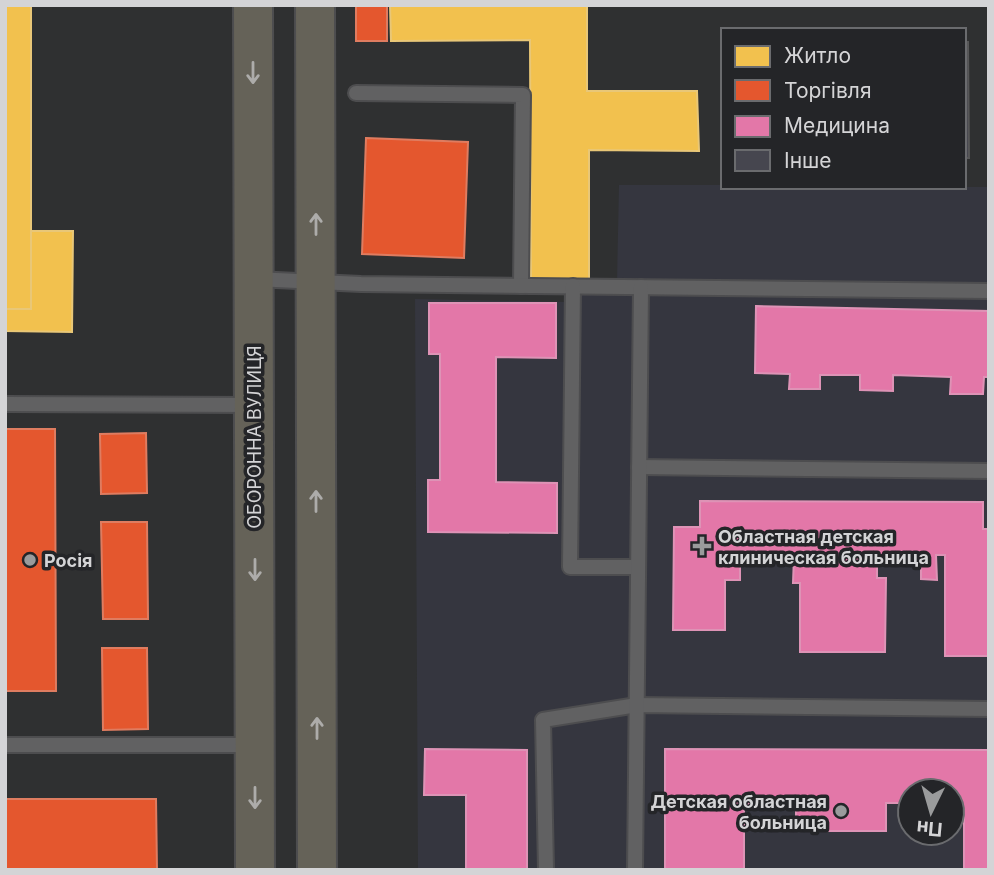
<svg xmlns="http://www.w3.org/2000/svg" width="994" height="875" font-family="Inter,sans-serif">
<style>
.built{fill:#35363f;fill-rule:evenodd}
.homes{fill:#f2c14e;stroke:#e9c777;stroke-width:2}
.shops{fill:#e4572e;stroke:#df7c60;stroke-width:2}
.health{fill:#e377a8;stroke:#de93b6;stroke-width:2}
.building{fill:#46464f;stroke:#575758;stroke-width:2}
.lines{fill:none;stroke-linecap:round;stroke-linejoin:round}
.service-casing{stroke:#4d4d4f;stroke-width:18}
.primary-casing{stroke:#4d4d4f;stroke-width:42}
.service{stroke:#616162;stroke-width:14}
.primary{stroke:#656258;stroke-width:38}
.oneway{stroke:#adacaa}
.poi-dot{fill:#9a9b9c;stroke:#242528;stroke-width:2.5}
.labels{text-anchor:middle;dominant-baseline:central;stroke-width:7;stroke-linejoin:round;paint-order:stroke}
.street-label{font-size:18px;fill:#d4d4d6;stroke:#242528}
.poi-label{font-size:18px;font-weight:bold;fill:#d4d4d6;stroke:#242528;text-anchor:start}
</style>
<rect width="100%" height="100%" fill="#2f3031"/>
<path class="built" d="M 619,185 L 723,185 L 723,187 L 989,187 L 989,870 L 418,870 L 415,299 L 566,302 L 565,281 L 617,281 ZM 910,791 L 952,791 L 952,833 L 910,833 Z"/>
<g class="homes">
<rect x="5" y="5" width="26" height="304"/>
<path d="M 390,5 L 587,5 L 587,91 L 697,91 L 699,151 L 589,150 L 589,279 L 531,279 L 530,40 L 391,41 Z"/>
<path d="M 31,231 L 73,231 L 72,332 L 5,331 L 5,309 L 31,309 Z"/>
</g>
<g class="shops">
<rect x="356" y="5" width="31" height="36"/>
<path d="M 366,138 L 468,142 L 464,258 L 362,254 Z"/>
<path d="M 5,429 L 55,429 L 56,691 L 5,691 Z"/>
<path d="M 146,433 L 147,493 L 101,494 L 100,434 Z"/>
<path d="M 101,522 L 147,522 L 148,619 L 103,619 Z"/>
<path d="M 102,648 L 147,648 L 148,729 L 103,730 Z"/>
<path d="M 5,799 L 156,799 L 157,870 L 5,870 Z"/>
</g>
<g class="health">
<path d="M 429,303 L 556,303 L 556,358 L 496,357 L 496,482 L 557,483 L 557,533 L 428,532 L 428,480 L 440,480 L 440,354 L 429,354 Z"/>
<path d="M 756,306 L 989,311 L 989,377 L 984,377 L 983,394 L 950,394 L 951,377 L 893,375 L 893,391 L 860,390 L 860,375 L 820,375 L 820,389 L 789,389 L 790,374 L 755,373 Z"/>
<path d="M 700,501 L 983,502 L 983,529 L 989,529 L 989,656 L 945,656 L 945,555 L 936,555 L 937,580 L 921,579 L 921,556 L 877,556 L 877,578 L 886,578 L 885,652 L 800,652 L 800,583 L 793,583 L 794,556 L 740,556 L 740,580 L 725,580 L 725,630 L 673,630 L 674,527 L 700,527 Z"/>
<path d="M 425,749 L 527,750 L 527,870 L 466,870 L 466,795 L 424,795 Z"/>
<path d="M 665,749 L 989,750 L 989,870 L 964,870 L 964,818 L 954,818 L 952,791 L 910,791 L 910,803 L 886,803 L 886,831 L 796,831 L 796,804 L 744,804 L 744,870 L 665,870 Z"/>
</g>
<path class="building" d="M 964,42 L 968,42 L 969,158 L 964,158 Z"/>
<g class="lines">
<defs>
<g id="service">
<path d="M 356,93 L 523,95 L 521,286"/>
<path d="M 255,279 L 361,284 L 989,291"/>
<path d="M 573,286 L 570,567 L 638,567"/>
<path d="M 5,404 L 253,405"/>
<path d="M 639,467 L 989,471"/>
<path d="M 5,745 L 253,745"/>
<path d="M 546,870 L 543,720 L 637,705 L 989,709"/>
<path d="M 635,870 L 641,287"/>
</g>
<g id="primary">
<path d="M 253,5 L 255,870"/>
<path d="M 315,5 L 317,870"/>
</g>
</defs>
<use href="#service" class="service-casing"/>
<use href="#primary" class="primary-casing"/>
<use href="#service" class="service"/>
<use href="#primary" class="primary"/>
</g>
<defs><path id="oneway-shaft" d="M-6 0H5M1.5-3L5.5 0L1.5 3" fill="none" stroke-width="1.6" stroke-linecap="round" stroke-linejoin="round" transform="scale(1.75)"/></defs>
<g class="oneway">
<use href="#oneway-shaft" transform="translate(253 73) rotate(90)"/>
<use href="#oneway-shaft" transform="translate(316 224) rotate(-90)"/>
<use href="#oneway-shaft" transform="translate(316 501) rotate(-90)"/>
<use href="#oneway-shaft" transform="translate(255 570) rotate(90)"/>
<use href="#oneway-shaft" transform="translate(317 728) rotate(-90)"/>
<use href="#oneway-shaft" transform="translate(255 798) rotate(90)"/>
</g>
<g class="poi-dot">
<path d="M698.5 535.5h7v7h7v7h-7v7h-7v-7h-7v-7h7z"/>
<circle cx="30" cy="560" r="7"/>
<circle cx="841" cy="811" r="7"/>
</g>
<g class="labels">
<g class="street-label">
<text transform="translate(254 437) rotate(-90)">ОБОРОННА ВУЛИЦЯ</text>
</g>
<g class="poi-label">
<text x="718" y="536">Областная детская<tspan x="718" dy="21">клиническая больница</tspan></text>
<text x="44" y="560">Росія</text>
<text x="827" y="801" text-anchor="end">Детская областная<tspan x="827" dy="21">больница</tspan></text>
</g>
</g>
<rect width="994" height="875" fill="none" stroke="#d4d4d6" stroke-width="14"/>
<rect x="721" y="28" width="245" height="161" fill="#242528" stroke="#6a6b6e" stroke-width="2"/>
<rect x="735" y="46" width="35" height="21" fill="#f2c14e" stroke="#6a6b6e" stroke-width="2"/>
<text x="784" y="63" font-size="21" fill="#d4d4d6">Житло</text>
<rect x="735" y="80" width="35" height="21" fill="#e4572e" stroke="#6a6b6e" stroke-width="2"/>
<text x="784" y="98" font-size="21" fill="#d4d4d6">Торгівля</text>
<rect x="735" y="116" width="35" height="21" fill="#e377a8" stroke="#6a6b6e" stroke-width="2"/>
<text x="784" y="133" font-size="21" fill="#d4d4d6">Медицина</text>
<rect x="735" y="150" width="35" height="21" fill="#46464f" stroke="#6a6b6e" stroke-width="2"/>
<text x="784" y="168" font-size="21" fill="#d4d4d6">Інше</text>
<g transform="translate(931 812) rotate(185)"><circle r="33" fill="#242528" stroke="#6a6b6e" stroke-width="2"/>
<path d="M0-5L12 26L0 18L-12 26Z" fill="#9a9b9c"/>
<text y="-10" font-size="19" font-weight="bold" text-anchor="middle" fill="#d4d4d6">Пн</text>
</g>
</svg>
